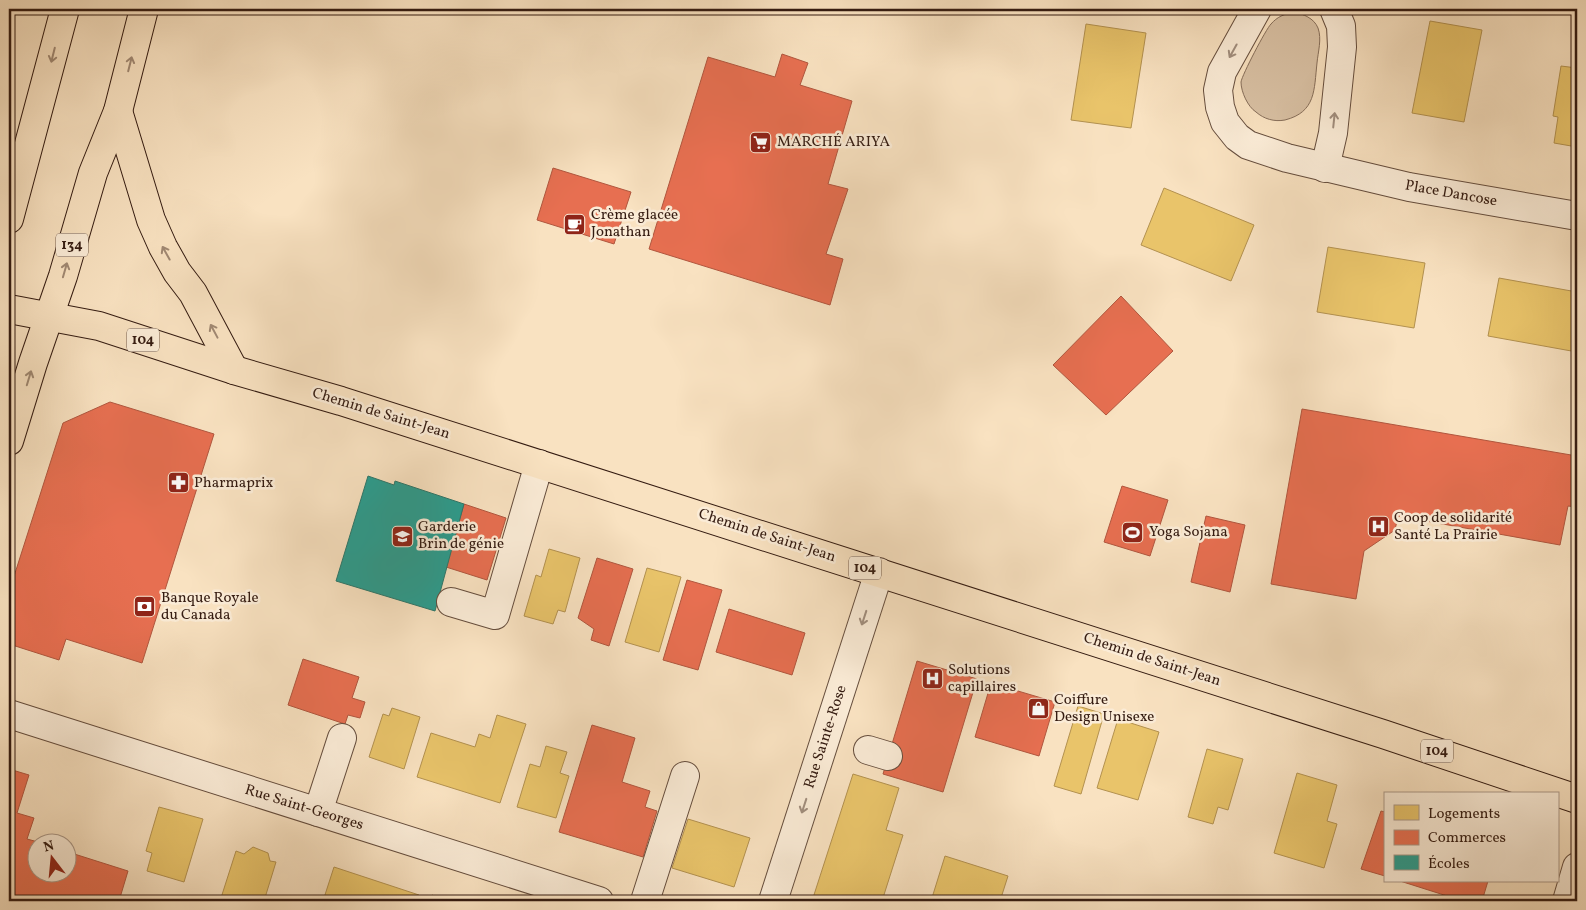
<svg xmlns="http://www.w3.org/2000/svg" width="1586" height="910" font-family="Vollkorn,serif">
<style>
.green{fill:#d8c0a3;stroke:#866e5a}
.homes{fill:#e9c46a;stroke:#b3914f}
.shops{fill:#e76f51;stroke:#b1563e}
.schools{fill:#2a9d8f;stroke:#2d7669}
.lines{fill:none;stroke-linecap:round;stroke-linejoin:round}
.minor-casing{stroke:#654d3d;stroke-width:30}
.major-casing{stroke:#341b11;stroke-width:30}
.minor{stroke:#fbecd7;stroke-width:28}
.major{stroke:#f9e2c1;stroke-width:28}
.oneway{stroke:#a18e7e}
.oneway2{stroke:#a08872}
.labels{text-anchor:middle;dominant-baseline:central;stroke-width:5;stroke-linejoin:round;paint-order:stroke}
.shield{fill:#fbecd7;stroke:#705a4c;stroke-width:1}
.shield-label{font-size:14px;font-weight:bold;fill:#341b11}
.poi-label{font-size:15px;fill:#341b11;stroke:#fbecd7;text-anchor:start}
.street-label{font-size:15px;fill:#341b11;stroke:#fbecd7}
</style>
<rect width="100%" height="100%" fill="#f9e2c1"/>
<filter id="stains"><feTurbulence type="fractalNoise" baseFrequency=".004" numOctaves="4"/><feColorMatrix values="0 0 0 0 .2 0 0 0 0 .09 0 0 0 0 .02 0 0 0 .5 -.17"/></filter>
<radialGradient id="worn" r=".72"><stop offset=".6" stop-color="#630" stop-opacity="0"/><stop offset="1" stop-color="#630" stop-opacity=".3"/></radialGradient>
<path class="green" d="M 1294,12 C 1303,14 1314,18 1318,28 C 1322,39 1318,52 1317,63 C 1314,90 1316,112 1285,120 C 1274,122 1264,119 1256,112 C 1248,107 1241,92 1241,82 C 1242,75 1266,29 1271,24 C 1277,17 1284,14 1294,12 Z"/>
<g class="homes">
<path d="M 1430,21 L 1482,30 L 1464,122 L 1412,113 Z"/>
<path d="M 1086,24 L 1146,33 L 1131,128 L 1071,120 Z"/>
<path d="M 1561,66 L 1577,68 L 1577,147 L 1554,143 L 1558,117 L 1553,116 Z"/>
<path d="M 1164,188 L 1254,225 L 1231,281 L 1141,245 Z"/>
<path d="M 1328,247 L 1425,263 L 1414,328 L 1317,312 Z"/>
<path d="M 1499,278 L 1577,292 L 1577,352 L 1488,336 Z"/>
<path d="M 549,549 L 580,558 L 565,612 L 558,610 L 553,624 L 524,616 L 536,575 L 541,577 Z"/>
<path d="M 647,568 L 681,577 L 659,652 L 625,642 Z"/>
<path d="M 1078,706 L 1104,714 L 1081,794 L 1054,786 Z"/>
<path d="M 392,708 L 420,717 L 404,769 L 369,757 L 383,714 L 389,716 Z"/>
<path d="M 497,715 L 526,724 L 500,803 L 417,777 L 431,733 L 475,747 L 479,734 L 490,738 Z"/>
<path d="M 1118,719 L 1159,732 L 1138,800 L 1097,788 Z"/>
<path d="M 546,746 L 567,752 L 560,773 L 569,776 L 556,818 L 517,807 L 530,764 L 540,767 Z"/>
<path d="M 1207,749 L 1243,759 L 1228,810 L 1218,807 L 1213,824 L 1188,817 Z"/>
<path d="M 1297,773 L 1337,785 L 1327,821 L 1337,824 L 1324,868 L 1274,853 Z"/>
<path d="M 853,774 L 899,788 L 886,830 L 903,835 L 882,901 L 812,901 Z"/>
<path d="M 159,807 L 203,819 L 184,882 L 147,871 L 152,853 L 146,851 Z"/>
<path d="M 688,819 L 750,838 L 734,887 L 672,868 Z"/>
<path d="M 253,847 L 268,853 L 270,861 L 276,862 L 264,901 L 220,901 L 236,851 L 244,854 Z"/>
<path d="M 945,856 L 1008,876 L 1000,901 L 931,901 Z"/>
<path d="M 334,867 L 419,895 L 417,901 L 323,901 Z"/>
<path d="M 432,895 L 450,901 L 451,901 L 430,901 Z"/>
</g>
<g class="shops">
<path d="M 782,54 L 808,63 L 800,85 L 852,101 L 828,184 L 848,189 L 826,254 L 843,259 L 830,305 L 649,249 L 708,57 L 775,77 Z"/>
<path d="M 553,168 L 631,192 L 614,244 L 537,220 Z"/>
<path d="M 1121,296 L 1173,351 L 1106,415 L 1053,365 Z"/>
<path d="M 110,402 L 214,434 L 142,663 L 66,639 L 59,660 L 9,644 L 9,592 L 63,423 Z"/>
<path d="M 1302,409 L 1577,456 L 1577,507 L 1568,506 L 1560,545 L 1398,516 L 1395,530 L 1364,551 L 1356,599 L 1271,584 Z"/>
<path d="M 1122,486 L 1168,500 L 1150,556 L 1104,542 Z"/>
<path d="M 464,504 L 506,518 L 487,580 L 446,567 Z"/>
<path d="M 1206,516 L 1245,525 L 1230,592 L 1191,582 Z"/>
<path d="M 597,558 L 633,569 L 609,646 L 591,640 L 594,629 L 578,618 Z"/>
<path d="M 687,580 L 722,590 L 698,670 L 663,660 Z"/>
<path d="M 729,609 L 805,633 L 792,675 L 716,652 Z"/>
<path d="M 303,659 L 359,677 L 352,698 L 365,702 L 360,718 L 348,715 L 345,724 L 288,705 Z"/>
<path d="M 917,661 L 977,679 L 943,792 L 883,774 Z"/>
<path d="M 991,683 L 1055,702 L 1039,756 L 975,737 Z"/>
<path d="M 592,725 L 635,738 L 622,782 L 650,791 L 645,807 L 657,811 L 643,857 L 559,832 Z"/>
<path d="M 9,769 L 29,775 L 17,813 L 34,818 L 27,839 L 38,842 L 38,872 L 68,872 L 68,852 L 128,871 L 119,901 L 9,901 Z"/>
<path d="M 1381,811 L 1385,812 L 1385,876 L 1361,869 Z"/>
<path d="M 1400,881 L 1488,881 L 1482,901 L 1463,901 Z"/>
</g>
<path class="schools" d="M 368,476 L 394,485 L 395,481 L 464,504 L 435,611 L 336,581 Z"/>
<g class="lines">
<defs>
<g id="minor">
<path d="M 1257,9 L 1222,72 L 1218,90 L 1220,107 L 1225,122 L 1237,137 L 1248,145 L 1287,158 L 1409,187 L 1577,216"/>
<path d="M 1325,168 L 1333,133 L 1342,47 L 1341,26 L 1334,9"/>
<path d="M 451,602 L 495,615 L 539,464"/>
<path d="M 9,714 L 599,901"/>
<path d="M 868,750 L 888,756"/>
<path d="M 318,812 L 342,738"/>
<path d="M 645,901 L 685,776"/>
<path d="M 773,901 L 879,572"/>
<path d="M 1567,901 L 1577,867"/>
</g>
<g id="major">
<path d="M 118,111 L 151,220 L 163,247 L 177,272 L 193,293 L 234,370"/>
<path d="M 9,219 L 65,9"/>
<path d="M 9,309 L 99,326 L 234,370 L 341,401 L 1383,734 L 1577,799"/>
<path d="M 9,441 L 33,363 L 63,276 L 93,173 L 118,111 L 144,9"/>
</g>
</defs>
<use href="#minor" class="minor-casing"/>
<use href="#major" class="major-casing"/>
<use href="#minor" class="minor"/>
<use href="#major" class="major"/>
</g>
<defs><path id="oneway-shaft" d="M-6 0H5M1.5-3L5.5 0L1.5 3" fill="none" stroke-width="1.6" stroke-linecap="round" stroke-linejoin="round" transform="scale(1.25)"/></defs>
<g class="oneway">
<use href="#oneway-shaft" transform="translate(1233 51) rotate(119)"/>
<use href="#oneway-shaft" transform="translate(1334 120) rotate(-84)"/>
<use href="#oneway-shaft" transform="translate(864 618) rotate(108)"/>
<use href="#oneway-shaft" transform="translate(804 806) rotate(108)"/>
</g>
<g class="oneway2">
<use href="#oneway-shaft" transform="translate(53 55) rotate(104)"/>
<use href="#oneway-shaft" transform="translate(130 64) rotate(-76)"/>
<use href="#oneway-shaft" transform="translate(166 253) rotate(-119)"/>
<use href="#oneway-shaft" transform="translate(65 270) rotate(-74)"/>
<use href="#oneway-shaft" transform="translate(214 331) rotate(-118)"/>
<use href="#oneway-shaft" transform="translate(29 378) rotate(-73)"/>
</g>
<defs>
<symbol id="supermarket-square" viewBox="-11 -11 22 22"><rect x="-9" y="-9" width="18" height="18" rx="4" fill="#8f2418" stroke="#fbecd7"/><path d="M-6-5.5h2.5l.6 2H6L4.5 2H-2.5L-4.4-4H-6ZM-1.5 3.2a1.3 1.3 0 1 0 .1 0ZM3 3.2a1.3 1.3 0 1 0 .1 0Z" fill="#fff"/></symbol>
<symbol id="cafe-square" viewBox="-11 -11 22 22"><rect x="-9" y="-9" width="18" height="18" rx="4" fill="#8f2418" stroke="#fbecd7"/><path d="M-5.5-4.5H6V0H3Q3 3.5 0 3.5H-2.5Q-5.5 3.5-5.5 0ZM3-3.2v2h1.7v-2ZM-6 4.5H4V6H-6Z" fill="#fff"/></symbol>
<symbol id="pharmacy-square" viewBox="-11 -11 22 22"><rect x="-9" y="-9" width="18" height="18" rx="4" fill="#8f2418" stroke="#fbecd7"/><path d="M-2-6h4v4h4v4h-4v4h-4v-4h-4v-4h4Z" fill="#fff"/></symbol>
<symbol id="hospital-square" viewBox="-11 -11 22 22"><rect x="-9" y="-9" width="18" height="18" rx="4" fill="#8f2418" stroke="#fbecd7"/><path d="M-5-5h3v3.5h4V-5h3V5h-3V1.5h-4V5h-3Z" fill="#fff"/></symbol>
<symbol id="stadium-square" viewBox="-11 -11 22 22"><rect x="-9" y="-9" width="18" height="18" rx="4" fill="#8f2418" stroke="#fbecd7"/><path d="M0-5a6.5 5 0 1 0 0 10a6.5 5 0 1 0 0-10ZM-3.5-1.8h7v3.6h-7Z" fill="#fff"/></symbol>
<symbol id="school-square" viewBox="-11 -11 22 22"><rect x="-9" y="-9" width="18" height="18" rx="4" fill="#8f2418" stroke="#fbecd7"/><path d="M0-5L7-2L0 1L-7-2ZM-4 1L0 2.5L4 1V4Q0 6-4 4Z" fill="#fff"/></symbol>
<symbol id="bank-square" viewBox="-11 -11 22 22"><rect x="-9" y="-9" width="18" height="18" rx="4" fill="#8f2418" stroke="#fbecd7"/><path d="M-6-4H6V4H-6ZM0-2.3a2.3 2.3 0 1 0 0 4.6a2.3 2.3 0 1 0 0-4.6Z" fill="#fff"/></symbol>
<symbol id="shop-square" viewBox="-11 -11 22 22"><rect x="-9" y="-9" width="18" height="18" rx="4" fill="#8f2418" stroke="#fbecd7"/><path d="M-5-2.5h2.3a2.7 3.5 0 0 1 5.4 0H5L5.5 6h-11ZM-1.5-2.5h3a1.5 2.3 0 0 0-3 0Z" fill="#fff"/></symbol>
</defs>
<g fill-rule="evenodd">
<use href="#supermarket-square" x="748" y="130" width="25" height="25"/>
<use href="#cafe-square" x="562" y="212" width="25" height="25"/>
<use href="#pharmacy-square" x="166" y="470" width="25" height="25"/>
<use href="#hospital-square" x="1366" y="514" width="25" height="25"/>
<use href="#stadium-square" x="1120" y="520" width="25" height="25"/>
<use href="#school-square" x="390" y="524" width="25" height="25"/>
<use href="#bank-square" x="132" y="594" width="25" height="25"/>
<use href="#hospital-square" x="920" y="666" width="25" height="25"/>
<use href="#shop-square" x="1026" y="696" width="25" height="25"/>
</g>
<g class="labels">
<g class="shield">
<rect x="56" y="233.5" width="32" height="23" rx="4"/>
<rect x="127" y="328.5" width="32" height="23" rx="4"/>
<rect x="849" y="556.5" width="32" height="23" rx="4"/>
<rect x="1421" y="739.5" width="32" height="23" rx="4"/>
</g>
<g class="shield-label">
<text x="72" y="245">134</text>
<text x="143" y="340">104</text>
<text x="865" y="568">104</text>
<text x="1437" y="751">104</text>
</g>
<g class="poi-label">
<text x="777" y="142">MARCHÉ ARIYA</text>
<text x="591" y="215">Crème glacée<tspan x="591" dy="17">Jonathan</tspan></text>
<text x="194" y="483">Pharmaprix</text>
<text x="1394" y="518">Coop de solidarité<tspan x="1394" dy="17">Santé La Prairie</tspan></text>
<text x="418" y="527">Garderie<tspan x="418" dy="17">Brin de génie</tspan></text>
<text x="1149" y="532">Yoga Sojana</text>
<text x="161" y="598">Banque Royale<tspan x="161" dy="17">du Canada</tspan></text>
<text x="948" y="670">Solutions<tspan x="948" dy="17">capillaires</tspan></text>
<text x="1054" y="700">Coiffure<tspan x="1054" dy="17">Design Unisexe</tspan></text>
</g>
<g class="street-label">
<text transform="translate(1451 194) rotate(10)">Place Dancose</text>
<text transform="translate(381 414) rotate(17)">Chemin de Saint-Jean</text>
<text transform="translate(767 536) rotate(18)">Chemin de Saint-Jean</text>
<text transform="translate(1152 660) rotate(18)">Chemin de Saint-Jean</text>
<text transform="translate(826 737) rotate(-72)">Rue Sainte-Rose</text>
<text transform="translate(304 808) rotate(17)">Rue Saint-Georges</text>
</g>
</g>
<rect width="1586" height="910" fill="none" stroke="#f9e2c1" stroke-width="30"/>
<rect x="10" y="10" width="1566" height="890" fill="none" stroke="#341b11" stroke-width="2.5"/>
<rect x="15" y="15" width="1556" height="880" fill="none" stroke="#341b11"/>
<rect x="1384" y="792" width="175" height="90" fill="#fbecd7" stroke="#ab9888"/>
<rect x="1394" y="805" width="25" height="15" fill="#e9c46a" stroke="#ab9888"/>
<text x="1428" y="818" font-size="15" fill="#341b11">Logements</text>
<rect x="1394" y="830" width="25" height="15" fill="#e76f51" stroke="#ab9888"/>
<text x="1428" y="842" font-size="15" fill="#341b11">Commerces</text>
<rect x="1394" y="855" width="25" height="15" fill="#2a9d8f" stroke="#ab9888"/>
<text x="1428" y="868" font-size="15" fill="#341b11">Écoles</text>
<g transform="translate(52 858) rotate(344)"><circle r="24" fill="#fbecd7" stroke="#ab9888"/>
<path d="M0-4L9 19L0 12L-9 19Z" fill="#8f2418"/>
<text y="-8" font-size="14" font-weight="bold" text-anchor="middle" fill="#341b11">N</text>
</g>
<rect width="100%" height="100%" filter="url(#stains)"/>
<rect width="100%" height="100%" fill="url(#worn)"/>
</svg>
